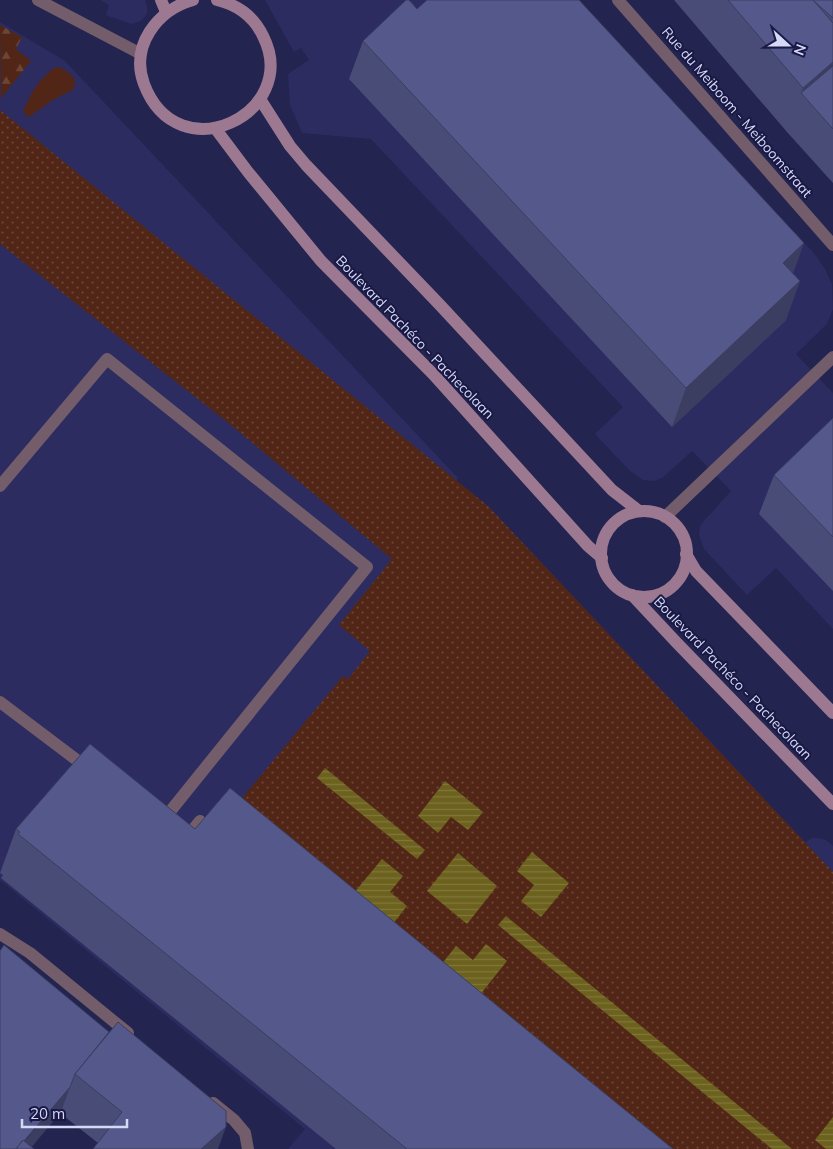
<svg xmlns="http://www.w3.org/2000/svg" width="833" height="1149" font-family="Mulish,sans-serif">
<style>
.built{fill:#2c2c60}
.green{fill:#522616}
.forest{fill:url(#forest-firs)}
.park{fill:url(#park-dots)}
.water{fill:url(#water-rules)}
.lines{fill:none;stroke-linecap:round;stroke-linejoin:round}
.street{stroke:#735d6b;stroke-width:12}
.secondary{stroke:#9c7990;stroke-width:12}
.wall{fill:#484c77}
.shaded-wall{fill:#3b3e61}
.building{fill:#54588a;stroke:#3b3e61}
.labels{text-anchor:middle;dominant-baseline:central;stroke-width:4;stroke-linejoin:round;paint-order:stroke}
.street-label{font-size:14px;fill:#d5d9f6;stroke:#1a1945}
</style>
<defs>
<pattern id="forest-firs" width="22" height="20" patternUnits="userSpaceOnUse" patternTransform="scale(1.25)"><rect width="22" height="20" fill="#522616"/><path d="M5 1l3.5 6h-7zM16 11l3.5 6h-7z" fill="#6a4538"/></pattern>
<pattern id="park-dots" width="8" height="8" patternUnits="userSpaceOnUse" patternTransform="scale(1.25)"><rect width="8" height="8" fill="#522616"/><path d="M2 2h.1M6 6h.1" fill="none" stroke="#6a4538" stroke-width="1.8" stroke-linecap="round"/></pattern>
<pattern id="water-rules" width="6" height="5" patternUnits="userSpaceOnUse" patternTransform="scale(1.25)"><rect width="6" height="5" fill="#6c611d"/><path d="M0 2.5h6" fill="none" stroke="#80773e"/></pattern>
</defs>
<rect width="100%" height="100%" fill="#232450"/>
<g class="built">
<path d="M 100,0 L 145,0 L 147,7 L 147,14 L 141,21 L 131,24 L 106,15 L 109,5 Z"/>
<path d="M 265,0 L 575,0 L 814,253 L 825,269 L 832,284 L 833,309 L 827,324 L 796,354 L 833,393 L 833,629 L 776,568 L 747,595 L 704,549 L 699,535 L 700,526 L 703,522 L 731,491 L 692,451 L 662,478 L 654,481 L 643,480 L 630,471 L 595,434 L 623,407 L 371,139 L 302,133 L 290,105 L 288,74 L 309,60 L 301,48 L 294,52 Z"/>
<path d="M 0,22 L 65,61 L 458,478 L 456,481 L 488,506 L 805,842 L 813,838 L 817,838 L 826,840 L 833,846 L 833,1149 L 288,1149 L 305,1129 L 0,880 Z"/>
</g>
<path class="green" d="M 56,67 C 65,68 70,73 75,80 L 74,89 L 51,101 L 29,117 L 23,112 C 30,94 39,78 56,67 Z"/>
<path class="forest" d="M 0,25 L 22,37 L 16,49 L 31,61 L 1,98 Z"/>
<path class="park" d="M 0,110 L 488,506 L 833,872 L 833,1149 L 604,1149 L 214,832 L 343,676 L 348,679 L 370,651 L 339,625 L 392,559 L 231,425 L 0,244 Z"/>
<g class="water">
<path d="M 325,768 L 425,850 L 417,859 L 317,778 Z"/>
<path d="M 445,781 L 483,812 L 468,830 L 451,817 L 438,833 L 418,816 Z"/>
<path d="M 532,852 L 569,883 L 541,917 L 521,901 L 534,885 L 517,871 Z"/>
<path d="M 458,853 L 497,886 L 467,924 L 427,891 Z"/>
<path d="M 382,859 L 403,876 L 390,892 L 407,906 L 392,925 L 353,894 Z"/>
<path d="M 506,916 L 792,1149 L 772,1149 L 498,925 Z"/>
<path d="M 486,944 L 507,961 L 479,996 L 441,965 L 456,946 L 473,960 Z"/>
<path d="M 833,1117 L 833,1149 L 826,1149 L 815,1140 Z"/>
</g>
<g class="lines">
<g class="street">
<path d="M 38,0 L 141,54"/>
<path d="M 618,0 L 833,245"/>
<path d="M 0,486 L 107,359 L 367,567 L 160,824"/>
<path d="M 665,517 L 833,357"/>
<path d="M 0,702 L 90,770"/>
<path d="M 183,842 L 200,821"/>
<path d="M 0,934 L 30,953 L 128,1033"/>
<path d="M 213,1103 L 234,1120 L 245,1133 L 248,1149"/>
</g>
<g class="secondary">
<path d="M 161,0 L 166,12"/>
<path d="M 193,0 C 157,10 130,46 144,84 C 178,174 302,113 263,36 C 254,17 238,5 217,0"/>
<path d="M 260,99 L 290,146 L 306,165 L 439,304 L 612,490 L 639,511"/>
<path d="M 215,128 L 248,172 L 321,261 L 433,374 L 588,546 L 602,558"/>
<circle cx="644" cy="554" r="43"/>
<path d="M 686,554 L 696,571 L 833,713"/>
<path d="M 632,595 L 677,643 L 833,804"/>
</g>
</g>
<g class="wall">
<path d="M 674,0 L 833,0 L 833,183 L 787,132 Z"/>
<path d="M 363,41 L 793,273 L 786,320 L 672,427 L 349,79 Z"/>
<path d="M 833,418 L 833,591 L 759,514 L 774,475 Z"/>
<path d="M 16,829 L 195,829 L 673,1149 L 336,1149 L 1,878 L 3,875 L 0,873 Z"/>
<path d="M 0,951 L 218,1149 L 98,1143 L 60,1113 L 61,1112 L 0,1149 Z"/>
</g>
<g class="shaded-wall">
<path d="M 833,62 L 833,92 L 801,93 L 803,88 Z"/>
<path d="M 804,243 L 790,282 L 783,263 Z"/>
<path d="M 800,281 L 786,320 L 672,427 L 686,388 Z"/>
<path d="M 70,1087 L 61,1112 L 30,1149 L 18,1149 Z"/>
<path d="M 226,1127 L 218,1149 L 201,1149 Z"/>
</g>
<g class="building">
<path d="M 406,0 L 409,0 L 417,9 L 427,0 L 579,0 L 804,243 L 783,263 L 800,281 L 686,388 L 363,41 Z"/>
<path d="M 728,0 L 813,0 L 833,23 L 833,62 L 803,88 Z"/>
<path d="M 813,0 L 833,0 L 833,18 L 815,2 Z"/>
<path d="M 833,66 L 833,129 L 801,93 Z"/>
<path d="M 833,418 L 833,537 L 774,475 Z"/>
<path d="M 90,744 L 195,829 L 230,788 L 673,1149 L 407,1149 L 18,834 L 20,832 L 16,829 Z"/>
<path d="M 4,945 L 109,1032 L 75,1074 L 70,1087 L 24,1141 L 23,1140 L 16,1149 L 0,1149 L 0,951 Z"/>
<path d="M 118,1022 L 226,1111 L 226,1127 L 201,1149 L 93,1149 L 122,1112 L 75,1074 Z"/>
<path d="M 23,1140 L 34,1149 L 16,1149 Z"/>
</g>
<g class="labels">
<g class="street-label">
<text transform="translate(737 112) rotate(49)">Rue du Meiboom - Meiboomstraat</text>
<text transform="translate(415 337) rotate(46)">Boulevard Pachéco - Pachecolaan</text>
<text transform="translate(733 678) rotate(46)">Boulevard Pachéco - Pachecolaan</text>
</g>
</g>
<g transform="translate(788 45) rotate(111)" stroke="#1a1945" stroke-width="4" paint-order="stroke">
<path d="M0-4L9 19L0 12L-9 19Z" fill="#d5d9f6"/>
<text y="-8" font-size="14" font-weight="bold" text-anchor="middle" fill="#d5d9f6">N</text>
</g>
<path d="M22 1119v8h105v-8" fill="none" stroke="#d5d9f6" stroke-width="2.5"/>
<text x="30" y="1119" font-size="15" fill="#d5d9f6" stroke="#1a1945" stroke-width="4" paint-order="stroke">20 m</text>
</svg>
